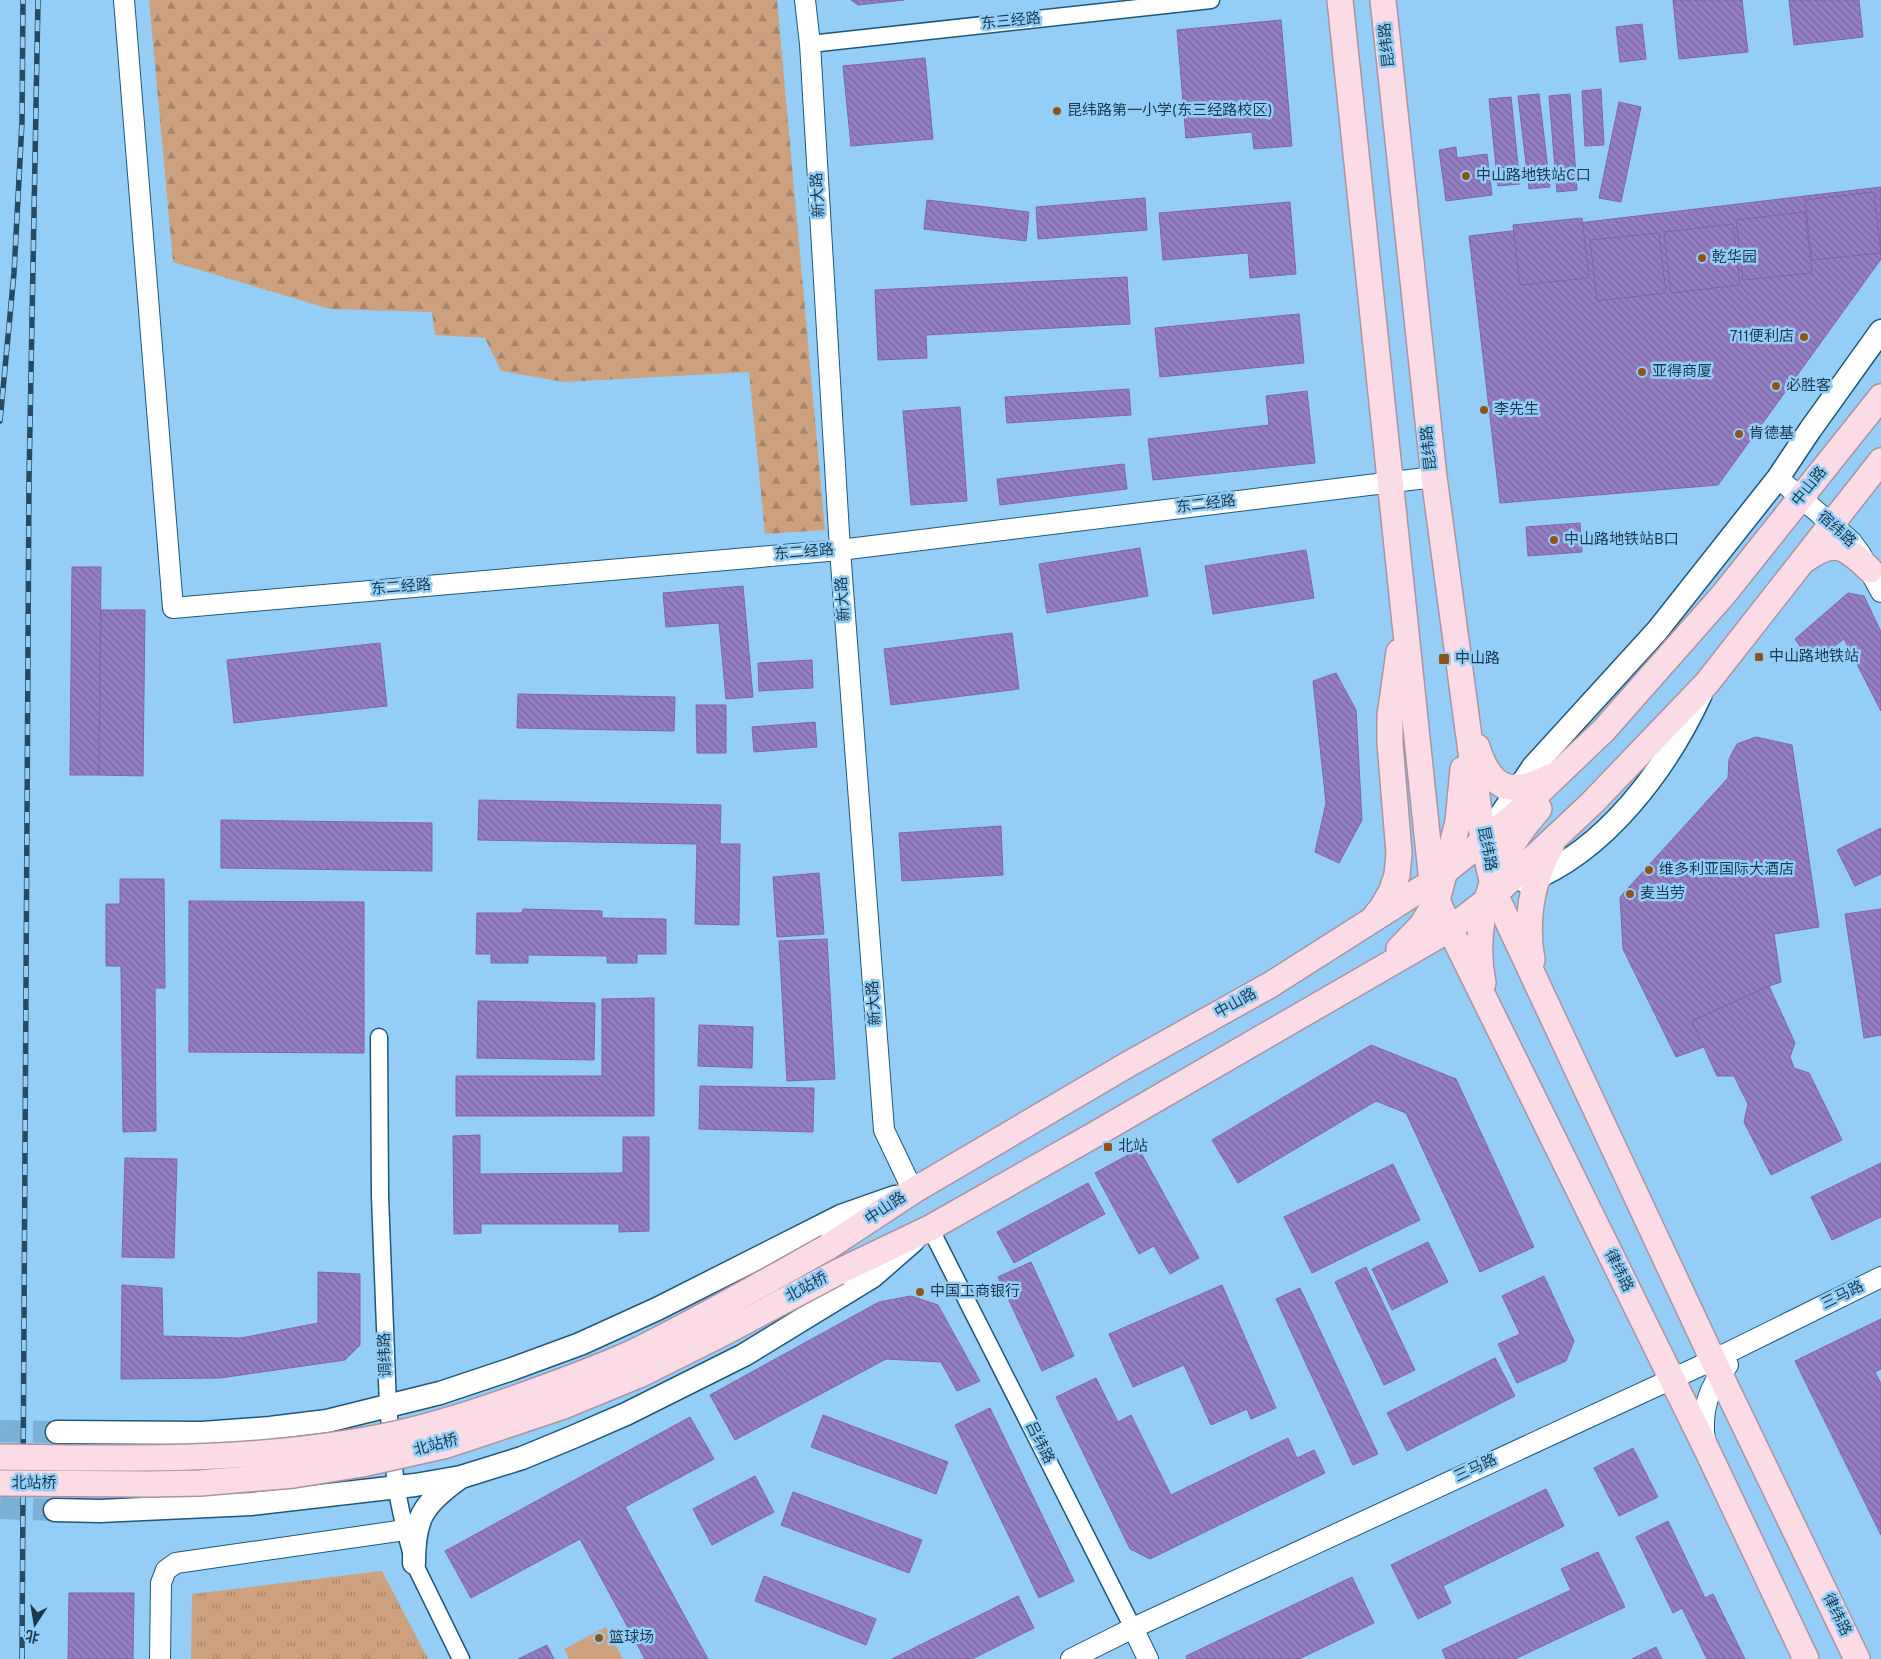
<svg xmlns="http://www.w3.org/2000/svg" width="1881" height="1659" font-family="Overpass,'Noto Sans SC',sans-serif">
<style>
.grass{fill:url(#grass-tufts)}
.forest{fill:url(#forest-firs)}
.garden{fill:#cda17e}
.building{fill:url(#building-back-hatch);stroke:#7e67a8}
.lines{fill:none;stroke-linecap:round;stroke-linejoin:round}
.secondary-tunnel{stroke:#7cb0d4;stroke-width:22;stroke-dasharray:22 11;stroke-linecap:butt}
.minor-casing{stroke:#1e587a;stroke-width:19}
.tertiary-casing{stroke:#1e587a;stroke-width:22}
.secondary-casing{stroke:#1e587a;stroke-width:25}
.primary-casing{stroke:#ab93a4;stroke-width:28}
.minor{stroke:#fff;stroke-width:16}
.tertiary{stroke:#fff;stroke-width:20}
.secondary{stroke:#fff;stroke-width:22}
.primary{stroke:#fbdbe5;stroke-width:25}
.rail-casing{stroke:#284a60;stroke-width:5.5}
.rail{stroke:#94cef6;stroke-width:4;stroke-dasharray:11;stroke-linecap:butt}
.primary-bridge-casing{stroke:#ab93a4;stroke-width:28;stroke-linecap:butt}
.primary-bridge{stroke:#fbdbe5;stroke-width:25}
.poi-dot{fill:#915317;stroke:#94cef6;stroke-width:2}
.labels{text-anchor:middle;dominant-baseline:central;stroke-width:5;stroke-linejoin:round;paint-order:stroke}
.street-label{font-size:15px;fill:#1a394d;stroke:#94cef6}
.poi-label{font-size:15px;fill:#1a394d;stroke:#94cef6;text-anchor:start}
</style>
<defs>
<pattern id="grass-tufts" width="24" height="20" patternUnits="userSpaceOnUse" patternTransform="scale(1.25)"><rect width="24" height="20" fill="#cda17e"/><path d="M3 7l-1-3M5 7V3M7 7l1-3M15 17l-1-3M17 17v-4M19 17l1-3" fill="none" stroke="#a68469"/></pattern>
<pattern id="forest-firs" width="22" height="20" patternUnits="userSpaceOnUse" patternTransform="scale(1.25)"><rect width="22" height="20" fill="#cda17e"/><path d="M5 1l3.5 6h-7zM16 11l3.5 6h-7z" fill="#a68469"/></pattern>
<pattern id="building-back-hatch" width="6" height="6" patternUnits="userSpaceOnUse" patternTransform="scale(1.25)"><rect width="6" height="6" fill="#957ec2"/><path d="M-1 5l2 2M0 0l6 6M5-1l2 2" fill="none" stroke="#7968a0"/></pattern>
</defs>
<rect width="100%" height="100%" fill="#94cef6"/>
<path class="grass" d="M 382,1571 L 428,1659 L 191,1659 L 192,1594 Z"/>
<path class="forest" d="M 149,0 L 777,0 L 825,530 L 765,534 L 749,372 L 564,382 L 501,371 L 485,338 L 435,335 L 432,312 L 330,309 L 173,262 Z"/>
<path class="garden" d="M 606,1627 L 623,1659 L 569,1659 L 564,1649 Z"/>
<g class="building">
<path d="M 851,0 L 904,0 L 858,5 Z"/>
<path d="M 1673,0 L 1742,0 L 1748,52 L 1679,59 Z"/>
<path d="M 1789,0 L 1859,0 L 1863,37 L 1794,45 Z"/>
<path d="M 1281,20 L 1292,146 L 1254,149 L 1252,132 L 1186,138 L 1177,30 Z"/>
<path d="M 1642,24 L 1646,59 L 1620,62 L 1616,27 Z"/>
<path d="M 925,58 L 933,139 L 851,146 L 843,66 Z"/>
<path d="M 1601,89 L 1604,145 L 1585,146 L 1582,91 Z"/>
<path d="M 1539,94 L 1550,187 L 1529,189 L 1518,96 Z"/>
<path d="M 1570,94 L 1577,190 L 1557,192 L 1549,96 Z"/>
<path d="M 1511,97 L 1520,184 L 1498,186 L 1489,99 Z"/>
<path d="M 1619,102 L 1641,107 L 1621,202 L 1599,198 Z"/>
<path d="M 1456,147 L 1457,158 L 1487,154 L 1492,195 L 1446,201 L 1439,150 Z"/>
<path d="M 1881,187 L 1881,259 L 1718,485 L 1500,503 L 1469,236 Z"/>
<path d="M 1874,192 L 1881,253 L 1812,260 L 1805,200 Z"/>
<path d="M 1145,198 L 1147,230 L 1038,239 L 1036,207 Z"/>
<path d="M 927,200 L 1029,212 L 1026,241 L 924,229 Z"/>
<path d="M 1290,202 L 1296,274 L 1250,278 L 1248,253 L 1163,260 L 1159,213 Z"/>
<path d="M 1805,212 L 1812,273 L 1743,280 L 1736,220 Z"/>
<path d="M 1582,218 L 1589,278 L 1520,285 L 1513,225 Z"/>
<path d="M 1733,224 L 1740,285 L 1671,293 L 1664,232 Z"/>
<path d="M 1659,233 L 1666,293 L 1597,301 L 1590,240 Z"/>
<path d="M 1127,277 L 1130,324 L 926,335 L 927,358 L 878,360 L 875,290 Z"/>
<path d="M 1299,314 L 1304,363 L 1160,377 L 1155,328 Z"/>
<path d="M 1129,389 L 1131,415 L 1007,423 L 1005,397 Z"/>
<path d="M 1307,391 L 1315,463 L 1153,480 L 1148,439 L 1269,425 L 1266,396 Z"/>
<path d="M 960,407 L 967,501 L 911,505 L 903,411 Z"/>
<path d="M 1124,464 L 1127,489 L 1000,505 L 997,479 Z"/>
<path d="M 1580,523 L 1582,552 L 1528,556 L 1526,527 Z"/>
<path d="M 1140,548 L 1148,596 L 1047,613 L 1039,564 Z"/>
<path d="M 1306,550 L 1314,598 L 1213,614 L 1205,566 Z"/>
<path d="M 72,567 L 101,567 L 99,775 L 70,775 Z"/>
<path d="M 743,586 L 753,697 L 726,699 L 719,623 L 666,627 L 663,593 Z"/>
<path d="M 1848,593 L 1864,596 L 1881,632 L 1881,711 L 1844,639 L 1812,663 L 1795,639 Z"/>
<path d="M 101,610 L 145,610 L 143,776 L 99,775 Z"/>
<path d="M 1012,633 L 1019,689 L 891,705 L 884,649 Z"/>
<path d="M 380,643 L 387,706 L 234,723 L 227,660 Z"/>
<path d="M 812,660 L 813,688 L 759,691 L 758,663 Z"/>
<path d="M 1336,673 L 1356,710 L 1362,820 L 1339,863 L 1315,852 L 1326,803 L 1313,681 Z"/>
<path d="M 518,694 L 675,697 L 674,731 L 517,728 Z"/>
<path d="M 696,705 L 726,705 L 726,753 L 697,753 Z"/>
<path d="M 815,722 L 817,747 L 754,752 L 752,727 Z"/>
<path d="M 1756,737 L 1792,745 L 1819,927 L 1774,934 L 1781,982 L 1769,986 L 1692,1021 L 1704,1047 L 1676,1057 L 1623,949 L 1620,897 L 1728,778 L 1729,759 L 1737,744 Z"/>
<path d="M 479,800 L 721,805 L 720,844 L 740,844 L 739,925 L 695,924 L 697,844 L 478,840 Z"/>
<path d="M 221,820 L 432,823 L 432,871 L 221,868 Z"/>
<path d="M 1001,826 L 1003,875 L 902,881 L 899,833 Z"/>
<path d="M 1881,828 L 1881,874 L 1855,886 L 1837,850 Z"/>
<path d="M 819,873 L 824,934 L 777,937 L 773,877 Z"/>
<path d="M 120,879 L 164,879 L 165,988 L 155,988 L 156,1131 L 123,1132 L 121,966 L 106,966 L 106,904 L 120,904 Z"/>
<path d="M 189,901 L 364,902 L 364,1053 L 189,1052 Z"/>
<path d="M 523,909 L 602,911 L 602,918 L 666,919 L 666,954 L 637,954 L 637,963 L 607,963 L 607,956 L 528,955 L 528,963 L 491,963 L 491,954 L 476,954 L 477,913 L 522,913 Z"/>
<path d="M 1881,909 L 1881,1035 L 1864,1038 L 1845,914 Z"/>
<path d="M 827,939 L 835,1079 L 787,1081 L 779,941 Z"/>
<path d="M 1769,986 L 1795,1043 L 1790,1057 L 1794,1068 L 1809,1073 L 1842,1140 L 1771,1175 L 1744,1122 L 1748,1104 L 1734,1076 L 1717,1076 L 1692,1021 Z"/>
<path d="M 654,998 L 654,1116 L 456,1116 L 456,1076 L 602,1076 L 602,999 Z"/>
<path d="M 478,1001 L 595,1003 L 594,1060 L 477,1058 Z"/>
<path d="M 699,1025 L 753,1027 L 752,1068 L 698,1066 Z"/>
<path d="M 1371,1045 L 1456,1079 L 1534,1247 L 1480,1272 L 1406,1113 L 1376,1101 L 1238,1183 L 1212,1140 Z"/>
<path d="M 700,1086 L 814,1088 L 813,1132 L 699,1129 Z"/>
<path d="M 480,1135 L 480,1174 L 623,1173 L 623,1137 L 649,1137 L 649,1231 L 619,1232 L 619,1224 L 481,1224 L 481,1233 L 454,1234 L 453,1136 Z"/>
<path d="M 1139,1149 L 1199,1258 L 1170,1274 L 1154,1246 L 1139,1254 L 1095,1173 Z"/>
<path d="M 125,1158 L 177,1159 L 174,1258 L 122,1257 Z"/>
<path d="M 1881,1163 L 1881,1217 L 1832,1240 L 1811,1197 Z"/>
<path d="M 1393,1164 L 1420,1220 L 1312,1273 L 1284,1217 Z"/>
<path d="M 1088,1183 L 1105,1214 L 1014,1263 L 997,1232 Z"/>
<path d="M 1428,1242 L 1448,1282 L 1392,1310 L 1372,1269 Z"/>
<path d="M 1031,1262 L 1074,1356 L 1042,1371 L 998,1277 Z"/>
<path d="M 1366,1267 L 1415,1370 L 1384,1385 L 1335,1282 Z"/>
<path d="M 318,1272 L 360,1274 L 360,1345 L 345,1360 L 220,1378 L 121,1379 L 122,1285 L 162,1288 L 163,1336 L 241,1338 L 318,1323 Z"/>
<path d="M 1544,1276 L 1574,1341 L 1566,1361 L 1517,1383 L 1498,1344 L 1520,1334 L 1502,1296 Z"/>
<path d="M 1222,1285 L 1276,1408 L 1251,1419 L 1247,1409 L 1211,1425 L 1184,1365 L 1133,1387 L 1109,1334 Z"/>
<path d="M 1300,1288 L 1378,1454 L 1353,1465 L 1276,1299 Z"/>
<path d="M 911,1296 L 938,1305 L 980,1381 L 957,1391 L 941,1362 L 886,1359 L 735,1440 L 710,1395 L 879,1302 Z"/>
<path d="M 1881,1319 L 1881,1369 L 1875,1372 L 1881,1384 L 1881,1535 L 1795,1361 Z"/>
<path d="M 1495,1358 L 1515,1396 L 1407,1451 L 1387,1413 Z"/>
<path d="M 1096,1378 L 1118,1422 L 1131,1415 L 1171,1495 L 1288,1438 L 1297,1458 L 1314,1450 L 1325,1473 L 1150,1559 L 1130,1549 L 1056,1397 Z"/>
<path d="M 990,1408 L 1074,1581 L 1039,1598 L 955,1425 Z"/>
<path d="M 823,1415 L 948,1462 L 936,1494 L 811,1447 Z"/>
<path d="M 690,1417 L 714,1459 L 625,1507 L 708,1659 L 645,1659 L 580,1539 L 471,1598 L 445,1551 Z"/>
<path d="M 1633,1448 L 1658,1497 L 1619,1516 L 1594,1468 Z"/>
<path d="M 755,1476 L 774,1512 L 712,1545 L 693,1509 Z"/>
<path d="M 1546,1489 L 1564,1526 L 1443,1586 L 1451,1603 L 1418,1619 L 1391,1565 Z"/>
<path d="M 793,1492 L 922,1540 L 909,1573 L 781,1525 Z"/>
<path d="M 1668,1521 L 1705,1598 L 1713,1594 L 1745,1659 L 1707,1659 L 1682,1608 L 1673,1613 L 1636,1537 Z"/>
<path d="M 1598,1552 L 1625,1607 L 1515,1659 L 1446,1659 L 1442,1650 L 1571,1590 L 1561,1569 Z"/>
<path d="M 764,1576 L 876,1619 L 866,1645 L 755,1601 Z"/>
<path d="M 1352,1577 L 1374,1623 L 1299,1659 L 1187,1659 L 1186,1656 Z"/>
<path d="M 69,1593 L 134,1593 L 133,1659 L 68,1659 Z"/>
<path d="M 1018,1596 L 1034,1628 L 972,1659 L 892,1659 Z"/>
<path d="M 547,1645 L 554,1659 L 518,1659 Z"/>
<path d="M 1656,1647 L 1662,1659 L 1632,1659 Z"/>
</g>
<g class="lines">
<g class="secondary-tunnel">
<path d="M 0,1431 L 57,1432"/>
<path d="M 0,1508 L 55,1510"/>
</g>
<defs>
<g id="minor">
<path d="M 810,44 L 1211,0"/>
<path d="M 379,1037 L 380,1196 L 388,1407 L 396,1487 L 405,1530 L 414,1563 L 461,1659"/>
<path d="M 930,1228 L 1133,1628"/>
</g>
<g id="tertiary">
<path d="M 124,0 L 173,608 L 840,550 L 1434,477"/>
<path d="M 805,0 L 810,44 L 840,550 L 884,1130 L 913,1191"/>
<path d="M 1778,478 L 1851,541 L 1860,553 L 1881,592"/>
<path d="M 1705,1442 C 1701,1413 1707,1387 1728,1365"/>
<path d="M 1133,1628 L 1148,1659"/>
<path d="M 160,1659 L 161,1583 L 166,1570 L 176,1563 L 405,1530"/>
<path d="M 1071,1659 L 1133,1628 L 1713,1360 L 1881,1277"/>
</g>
<g id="secondary">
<path d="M 1488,834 L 1533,767 L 1657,631 L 1778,478 L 1810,430 L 1881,331"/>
<path d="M 1526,882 C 1605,852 1667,768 1701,694"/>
<path d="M 57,1432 L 202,1433 L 270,1428 L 327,1421 L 440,1393 L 512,1369 L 580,1344 L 657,1309 L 841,1216 L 895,1197"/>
<path d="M 55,1510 L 100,1511 L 251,1504 L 415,1485 L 461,1477 L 522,1458 L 573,1437 L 626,1414 L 744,1355 L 873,1276 L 913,1241"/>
<path d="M 414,1563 C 414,1519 422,1505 458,1479"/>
</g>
<g id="primary">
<path d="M 1340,0 L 1432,882 L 1437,900 L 1450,929 L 1707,1450 L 1806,1659"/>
<path d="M 1383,0 L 1434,477 L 1483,841 L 1495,894 L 1713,1360 L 1857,1659"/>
<path d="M 1806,559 C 1836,538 1846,547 1870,570"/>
<path d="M 1477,747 C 1491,790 1510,797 1550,777"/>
<path d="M 1376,915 L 1382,908 L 1392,890 L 1397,875 L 1399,853 L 1390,743 L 1390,716 L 1399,652"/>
<path d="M 1399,949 L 1422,925 L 1437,900 L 1458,822 L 1463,769"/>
<path d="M 1532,960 C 1525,920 1532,881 1551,846"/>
<path d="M 1483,983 C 1470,918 1496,857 1539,809"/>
<path d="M 828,1247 L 913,1191 L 1127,1065 L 1270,985 L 1432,882 L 1514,816 L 1604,730 L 1724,594 L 1881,397"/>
<path d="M 838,1272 L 930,1228 L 1094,1135 L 1450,929 L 1495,894 L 1592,803 L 1707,683 L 1881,461"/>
</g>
</defs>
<use href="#minor" class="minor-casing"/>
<use href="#tertiary" class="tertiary-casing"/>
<use href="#secondary" class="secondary-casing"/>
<use href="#primary" class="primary-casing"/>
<use href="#minor" class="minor"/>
<use href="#tertiary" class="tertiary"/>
<use href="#secondary" class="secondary"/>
<use href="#primary" class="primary"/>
<defs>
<g id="rail">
<path d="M 0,421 L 14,273 L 22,122 L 23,0"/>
<path d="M 22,1659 L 29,480 L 38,0"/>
</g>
</defs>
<use href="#rail" class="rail-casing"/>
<use href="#rail" class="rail"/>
<defs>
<g id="primary-bridge">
<path d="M 0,1457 C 133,1459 266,1462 396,1434 C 445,1423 492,1407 538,1390 C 571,1378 604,1366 636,1351 C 701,1319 765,1282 828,1247"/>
<path d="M 0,1483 L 149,1484 L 200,1483 L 294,1475 L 362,1464 L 447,1445 L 561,1407 L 639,1375 L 727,1331 L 838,1272"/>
</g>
</defs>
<use href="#primary-bridge" class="primary-bridge-casing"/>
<use href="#primary-bridge" class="primary-bridge"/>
</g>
<g class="poi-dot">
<circle cx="1057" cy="111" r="5"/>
<circle cx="1466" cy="176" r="5"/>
<circle cx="1702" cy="258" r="5"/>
<circle cx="1804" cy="337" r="5"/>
<circle cx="1642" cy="372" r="5"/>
<circle cx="1776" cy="386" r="5"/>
<circle cx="1484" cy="410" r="5"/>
<circle cx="1739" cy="434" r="5"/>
<circle cx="1554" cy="540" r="5"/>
<rect x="1754" y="652" width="10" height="10" rx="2.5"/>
<rect x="1438" y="653" width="12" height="12" rx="2.5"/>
<circle cx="1649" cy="870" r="5"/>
<circle cx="1630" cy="894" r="5"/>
<rect x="1103" y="1142" width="10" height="10" rx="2.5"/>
<circle cx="920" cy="1292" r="5"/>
<circle cx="599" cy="1638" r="5"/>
</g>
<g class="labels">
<g class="street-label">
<text transform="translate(1011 22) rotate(-6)">东三经路</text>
<text transform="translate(1388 45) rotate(-96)">昆纬路</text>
<text transform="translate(819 195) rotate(-93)">新大路</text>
<text transform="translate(1430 448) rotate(-96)">昆纬路</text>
<text transform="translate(1810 487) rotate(-51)">中山路</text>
<text transform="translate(1206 505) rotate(-7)">东二经路</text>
<text transform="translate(1836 530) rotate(42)">宿纬路</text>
<text transform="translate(804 553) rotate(-5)">东二经路</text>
<text transform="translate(401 588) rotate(-5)">东二经路</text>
<text transform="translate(844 599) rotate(-94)">新大路</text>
<text transform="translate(1486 849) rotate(79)">昆纬路</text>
<text transform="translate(875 1003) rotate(-94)">新大路</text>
<text transform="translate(1236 1004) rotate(-29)">中山路</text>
<text transform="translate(886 1209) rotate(-34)">中山路</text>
<text transform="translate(1618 1271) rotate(64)">律纬路</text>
<text transform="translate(807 1288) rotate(-28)">北站桥</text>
<text transform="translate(1843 1296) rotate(-26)">三马路</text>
<text transform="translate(386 1355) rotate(-92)">调纬路</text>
<text transform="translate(1039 1443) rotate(63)">吕纬路</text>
<text transform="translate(436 1446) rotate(-15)">北站桥</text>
<text transform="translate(1476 1469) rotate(-25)">三马路</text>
<text x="34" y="1484">北站桥</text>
<text transform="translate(1836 1615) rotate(64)">律纬路</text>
</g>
<g class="poi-label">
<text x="1067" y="111">昆纬路第一小学(东三经路校区)</text>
<text x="1476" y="176">中山路地铁站C口</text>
<text x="1712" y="258">乾华园</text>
<text x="1794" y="337" text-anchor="end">711便利店</text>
<text x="1652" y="372">亚得商厦</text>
<text x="1786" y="386">必胜客</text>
<text x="1494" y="410">李先生</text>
<text x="1749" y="434">肯德基</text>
<text x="1564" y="540">中山路地铁站B口</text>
<text x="1769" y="657">中山路地铁站</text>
<text x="1455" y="659">中山路</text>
<text x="1659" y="870">维多利亚国际大酒店</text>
<text x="1640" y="894">麦当劳</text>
<text x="1118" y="1147">北站</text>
<text x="930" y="1292">中国工商银行</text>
<text x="609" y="1638">篮球场</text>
</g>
</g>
<g transform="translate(35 1624) rotate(192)" stroke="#94cef6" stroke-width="4" paint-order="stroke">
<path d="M0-4L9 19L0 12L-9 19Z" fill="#1a394d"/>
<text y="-8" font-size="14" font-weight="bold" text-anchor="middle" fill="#1a394d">北</text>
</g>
</svg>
